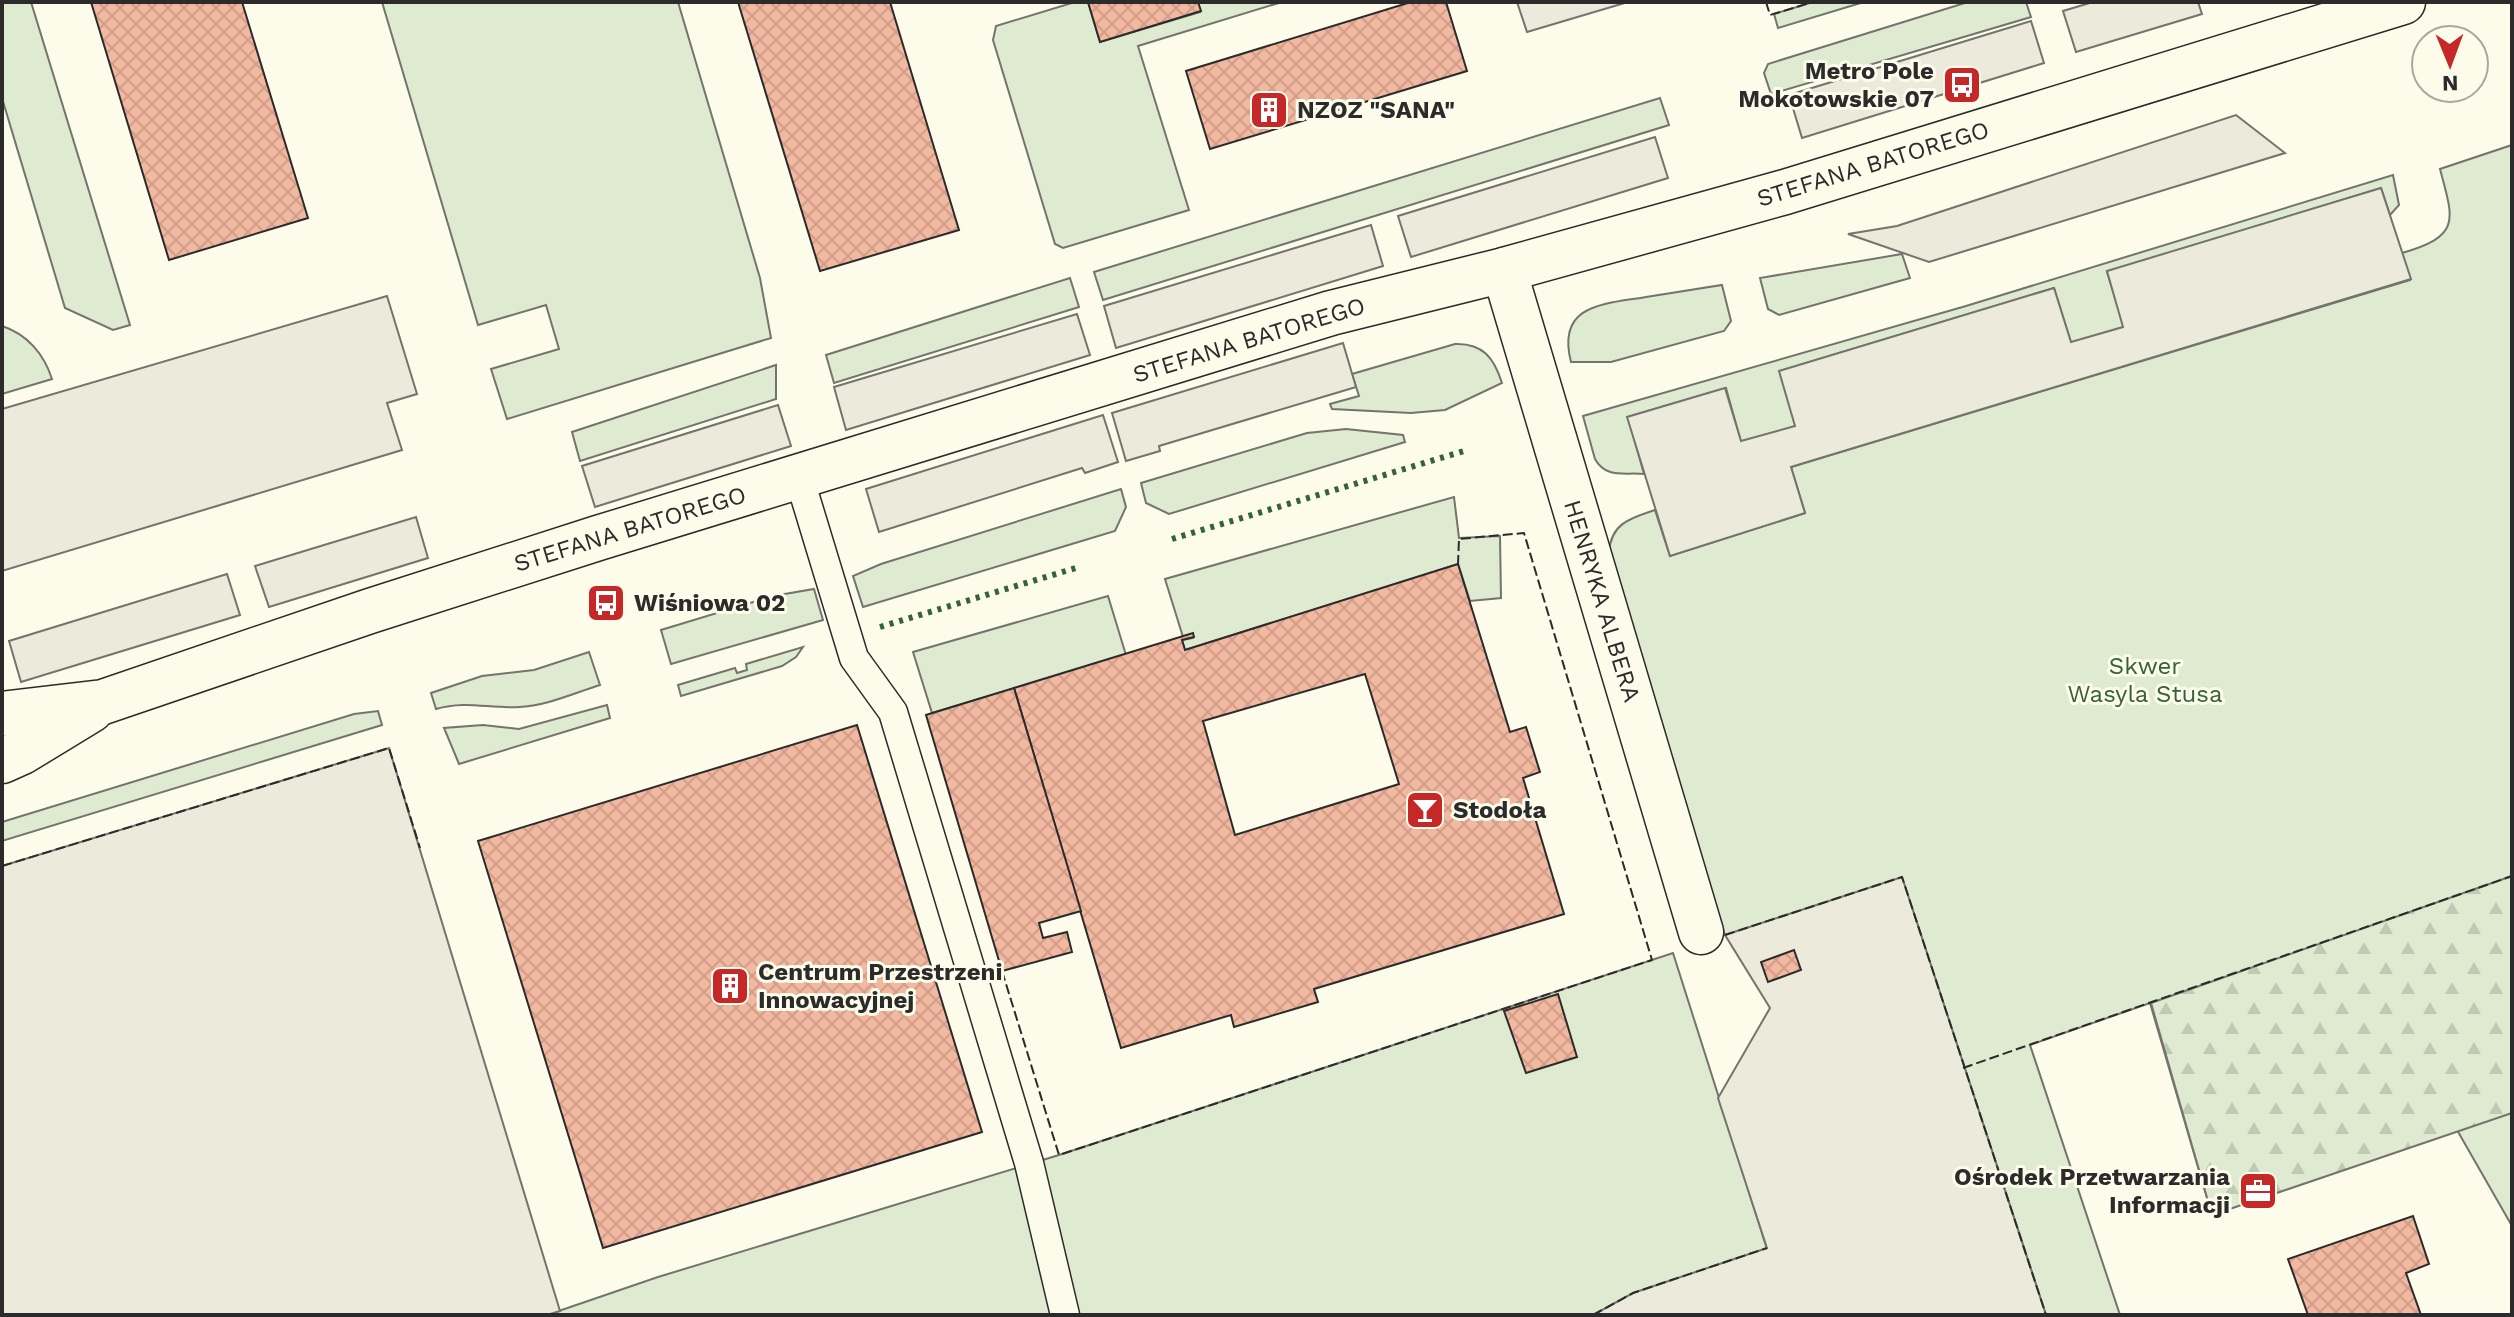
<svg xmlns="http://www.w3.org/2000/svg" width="2514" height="1317" font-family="'Work Sans',sans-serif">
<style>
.green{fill:#deebd1;stroke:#74746e;stroke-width:2}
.forest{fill:url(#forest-firs);stroke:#74746e;stroke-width:2}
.parking{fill:#eceadb;stroke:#74746e;stroke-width:2}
.building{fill:url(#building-cross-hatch);stroke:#2b2b2b;stroke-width:2;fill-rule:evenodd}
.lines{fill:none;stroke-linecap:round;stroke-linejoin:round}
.lane-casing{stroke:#2b2b2b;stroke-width:31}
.street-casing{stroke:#2b2b2b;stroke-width:47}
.secondary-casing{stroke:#2b2b2b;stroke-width:47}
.lane{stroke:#fdfbea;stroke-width:28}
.street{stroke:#fdfbea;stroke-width:44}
.secondary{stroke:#fdfbea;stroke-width:44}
.hedge{stroke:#34623c;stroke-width:6;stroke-dasharray:4 6;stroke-linecap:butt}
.fence{stroke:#2b2b2b;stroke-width:2;stroke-dasharray:10 4;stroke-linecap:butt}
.labels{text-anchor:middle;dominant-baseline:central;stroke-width:6;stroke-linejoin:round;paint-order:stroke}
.poi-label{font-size:24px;font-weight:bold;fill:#2b2b2b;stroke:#fdfbea;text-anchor:start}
.street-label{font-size:24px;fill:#2b2b2b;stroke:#fdfbea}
.park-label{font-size:24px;fill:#34623c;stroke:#fdfbea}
</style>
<defs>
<pattern id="forest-firs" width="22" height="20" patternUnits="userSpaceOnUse" patternTransform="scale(2)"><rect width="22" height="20" fill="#deebd1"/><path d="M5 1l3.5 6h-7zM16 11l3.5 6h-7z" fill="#bfcab4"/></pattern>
<pattern id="building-cross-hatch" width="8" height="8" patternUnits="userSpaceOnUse" patternTransform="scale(2)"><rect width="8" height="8" fill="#f2b8a0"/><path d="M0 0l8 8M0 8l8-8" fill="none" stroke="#d09e8a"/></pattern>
</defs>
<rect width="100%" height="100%" fill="#fdfbea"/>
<g class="green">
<path d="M 2,2 L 31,2 L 130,325 L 113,330 L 65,308 L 2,98 Z"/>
<path d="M 382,2 L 678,2 L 760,278 L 771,338 L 507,419 L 491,369 L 559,349 L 546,305 L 478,325 Z"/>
<path d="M 1075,2 L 1088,2 L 1100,42 L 1200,12 L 1198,2 L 1282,2 L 1138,46 L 1189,210 L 1063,248 L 1055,244 L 993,40 L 996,26 Z"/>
<path d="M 1813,2 L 1864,2 L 1778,28 L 1774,14 Z"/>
<path d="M 1968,2 L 2026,2 L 2031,17 L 1771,94 L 1764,73 L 1768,64 Z"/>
<path d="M 1660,98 L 1669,125 L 1103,300 L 1094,272 Z"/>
<path d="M 2512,145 L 2512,1226 L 2457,1130 L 2212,1215 L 2150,1003 L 2030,1045 L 2120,1315 L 2046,1315 L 1902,878 L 1725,935 L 1703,871 L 1609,552 C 1611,523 1631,518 1655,510 L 1670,556 L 1805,513 L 1791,467 L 2410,280 L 2402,253 C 2461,236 2454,221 2440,169 Z"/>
<path d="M 2393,175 L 2399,205 L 2390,215 L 2381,188 L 2107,272 L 2124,327 L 2071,343 L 2054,288 L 1780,371 L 1796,426 L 1741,442 L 1726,388 L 1628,417 L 1644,474 C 1625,472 1606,479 1595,459 L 1583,416 L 1966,306 Z"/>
<path d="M 1902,254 L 1910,278 L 1779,315 L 1768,309 L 1760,278 Z"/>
<path d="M 1070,278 L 1079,307 L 834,383 L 826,355 Z"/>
<path d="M 1722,285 L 1731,321 L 1724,331 L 1611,362 L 1571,362 C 1556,304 1604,304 1646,297 C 1671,293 1696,289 1722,285 Z"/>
<path d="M 2,326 C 27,334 44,354 52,379 L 2,394 Z"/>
<path d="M 1455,344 C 1483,343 1494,358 1502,383 L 1445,410 L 1411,413 L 1332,409 L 1330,404 L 1359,396 L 1352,374 Z"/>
<path d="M 776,365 L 776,399 L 580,461 L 572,432 Z"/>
<path d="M 1346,429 L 1403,435 L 1405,442 L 1169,514 L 1146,503 L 1141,483 L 1307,433 Z"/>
<path d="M 1121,489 L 1126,507 L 1115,531 L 863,607 L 853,576 L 881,564 Z"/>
<path d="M 1454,497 L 1459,538 L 1500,536 L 1501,598 L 1470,601 L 1458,564 L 1185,650 L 1182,640 L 1193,638 L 1193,634 L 1183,637 L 1165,579 Z"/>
<path d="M 814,589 L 823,620 L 671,664 L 661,630 L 773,596 Z"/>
<path d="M 1108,596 L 1126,655 L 932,713 L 913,652 Z"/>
<path d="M 803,647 L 796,657 L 782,666 L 681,696 L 678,685 L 735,668 L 737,673 L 747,670 L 746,664 Z"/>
<path d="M 589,652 L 600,685 C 574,693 546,706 519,707 C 489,709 467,700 436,709 L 431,693 L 482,676 L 534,670 Z"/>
<path d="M 607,705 L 610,718 L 459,764 L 444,728 L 483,725 L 519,729 Z"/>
<path d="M 378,711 L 382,725 L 2,841 L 2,822 L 354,714 Z"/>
<path d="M 1673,953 L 1788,1315 L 547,1315 L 658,1277 L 1059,1155 Z"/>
</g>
<path class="forest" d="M 2512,876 L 2512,1113 L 2212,1215 L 2151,1003 Z"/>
<g class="parking">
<path d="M 1517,2 L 1628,2 L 1527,32 Z"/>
<path d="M 2093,2 L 2198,2 L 2202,14 L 2076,52 L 2063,11 Z"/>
<path d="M 2031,21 L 2044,63 L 1802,138 L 1789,95 Z"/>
<path d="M 2236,115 L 2285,153 L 1929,262 L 1848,234 L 1897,226 Z"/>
<path d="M 1655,137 L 1668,178 L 1411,257 L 1398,216 Z"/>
<path d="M 2381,188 L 2411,279 L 1791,467 L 1805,513 L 1670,556 L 1627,417 L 1725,388 L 1741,441 L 1795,426 L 1779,371 L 2054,288 L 2071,342 L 2123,327 L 2107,271 Z"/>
<path d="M 1371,225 L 1383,266 L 1116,348 L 1104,306 Z"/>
<path d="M 387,296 L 417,394 L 387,403 L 402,450 L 2,571 L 2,409 Z"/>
<path d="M 1077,314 L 1090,355 L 846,430 L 834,387 Z"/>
<path d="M 1343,343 L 1356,387 L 1159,446 L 1160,451 L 1126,461 L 1112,413 Z"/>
<path d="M 778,405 L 791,446 L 595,507 L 582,466 Z"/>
<path d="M 1103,415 L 1118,462 L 1085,473 L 1082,468 L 879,532 L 866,489 Z"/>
<path d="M 416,517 L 428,558 L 269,607 L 255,566 Z"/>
<path d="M 227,574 L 240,615 L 21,682 L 9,641 Z"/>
<path d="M 389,748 L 560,1311 L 547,1315 L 2,1315 L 2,866 Z"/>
<path d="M 1902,877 L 2046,1315 L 1593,1315 L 1633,1293 L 1767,1248 L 1718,1098 L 1770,1008 L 1725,935 Z"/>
</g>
<g class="building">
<path d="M 91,2 L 242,2 L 308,218 L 169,260 Z"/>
<path d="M 738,2 L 890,2 L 959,230 L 820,271 Z"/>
<path d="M 1088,2 L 1198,2 L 1201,11 L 1100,42 Z"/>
<path d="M 1411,2 L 1446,2 L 1467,71 L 1210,149 L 1186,71 Z"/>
<path d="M 1458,564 L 1510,732 L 1526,727 L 1540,772 L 1523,778 L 1564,914 L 1314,989 L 1318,1002 L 1234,1027 L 1231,1015 L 1121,1048 L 1014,688 L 1193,633 L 1194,637 L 1182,640 L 1185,650 ZM 1365,674 L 1399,784 L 1235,835 L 1203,721 Z"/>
<path d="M 1014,688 L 1081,911 L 1039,923 L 1043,938 L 1067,932 L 1072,952 L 1002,971 L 926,715 Z"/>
<path d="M 857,725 L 982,1132 L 603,1248 L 478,841 Z"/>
<path d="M 1794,950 L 1801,970 L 1768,982 L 1761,962 Z"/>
<path d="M 1558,994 L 1577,1057 L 1526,1073 L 1504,1011 Z"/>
<path d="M 2413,1216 L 2429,1264 L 2406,1273 L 2421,1315 L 2308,1315 L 2288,1259 Z"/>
</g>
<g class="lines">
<defs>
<path id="lane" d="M 799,477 L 854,658 L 893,712 L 1029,1163 L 1065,1315"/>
<path id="street" d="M 1504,270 L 1701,932"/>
<g id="secondary">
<path d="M 2,714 L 103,702 L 370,611 L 598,538 L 1331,313 L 1504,270 L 1785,192 L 2403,2"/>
<path d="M 2,761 L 22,752 L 91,710"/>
</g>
</defs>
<use href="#lane" class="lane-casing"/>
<use href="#street" class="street-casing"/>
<use href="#secondary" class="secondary-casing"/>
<use href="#lane" class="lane"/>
<use href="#street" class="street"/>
<use href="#secondary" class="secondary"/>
<g class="hedge">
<path d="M 1172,539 L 1464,451"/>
<path d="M 880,627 L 1079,567"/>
</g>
<g class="fence">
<path d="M 1766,2 L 1770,15 L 1813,2"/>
<path d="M 2,866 L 389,748 L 420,848"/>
<path d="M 1725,935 L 1902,877 L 2046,1315"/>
<path d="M 1002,971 L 1059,1155 L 1652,960 L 1524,533 L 1459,539 L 1458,564"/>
<path d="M 1963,1068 L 2512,876"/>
<path d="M 1593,1315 L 1633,1293 L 1767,1248"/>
</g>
</g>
<defs>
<symbol id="bus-square" viewBox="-11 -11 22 22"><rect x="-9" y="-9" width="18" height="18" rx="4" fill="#c62828" stroke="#fdfbea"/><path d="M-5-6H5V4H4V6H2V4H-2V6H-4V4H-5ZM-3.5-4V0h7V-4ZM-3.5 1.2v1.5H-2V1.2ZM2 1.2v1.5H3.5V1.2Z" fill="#fff"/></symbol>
<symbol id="building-square" viewBox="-11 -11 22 22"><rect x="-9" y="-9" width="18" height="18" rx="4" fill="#c62828" stroke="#fdfbea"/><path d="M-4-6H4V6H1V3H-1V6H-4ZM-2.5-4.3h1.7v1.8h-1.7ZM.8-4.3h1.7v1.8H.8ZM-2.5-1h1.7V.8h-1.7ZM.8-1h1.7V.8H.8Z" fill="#fff"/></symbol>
<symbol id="bar-square" viewBox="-11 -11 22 22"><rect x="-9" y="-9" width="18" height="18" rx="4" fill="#c62828" stroke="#fdfbea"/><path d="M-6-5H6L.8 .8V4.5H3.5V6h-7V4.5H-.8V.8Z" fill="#fff"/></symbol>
<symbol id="office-square" viewBox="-11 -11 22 22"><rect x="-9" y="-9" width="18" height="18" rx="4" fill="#c62828" stroke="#fdfbea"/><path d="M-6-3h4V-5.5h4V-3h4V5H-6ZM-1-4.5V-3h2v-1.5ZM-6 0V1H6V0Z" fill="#fff"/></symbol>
</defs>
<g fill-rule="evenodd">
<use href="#bus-square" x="1940" y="63" width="44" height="44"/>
<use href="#building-square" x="1247" y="88" width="44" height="44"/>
<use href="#bus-square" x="584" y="581" width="44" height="44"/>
<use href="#bar-square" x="1403" y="788" width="44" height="44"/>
<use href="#building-square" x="708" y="964" width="44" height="44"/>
<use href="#office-square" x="2236" y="1169" width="44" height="44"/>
</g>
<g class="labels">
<g class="poi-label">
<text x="1934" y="71" text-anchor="end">Metro Pole<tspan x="1934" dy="28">Mokotowskie 07</tspan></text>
<text x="1297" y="110">NZOZ "SANA"</text>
<text x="634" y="603">Wiśniowa 02</text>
<text x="1453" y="810">Stodoła</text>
<text x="758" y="972">Centrum Przestrzeni<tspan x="758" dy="28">Innowacyjnej</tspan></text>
<text x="2230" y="1177" text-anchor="end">Ośrodek Przetwarzania<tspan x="2230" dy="28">Informacji</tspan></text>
</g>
<g class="street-label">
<text transform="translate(1873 164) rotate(-17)">STEFANA BATOREGO</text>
<text transform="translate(1249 340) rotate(-17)">STEFANA BATOREGO</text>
<text transform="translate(630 529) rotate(-17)">STEFANA BATOREGO</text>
<text transform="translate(1602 601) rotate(73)">HENRYKA ALBERA</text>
</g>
<g class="park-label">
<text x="2145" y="666">Skwer<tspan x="2145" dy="28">Wasyla Stusa</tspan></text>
</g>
</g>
<rect width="2514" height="1317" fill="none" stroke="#2b2b2b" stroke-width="8"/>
<g transform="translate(2450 64) rotate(179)"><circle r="38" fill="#fdfbea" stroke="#a9a89e" stroke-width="2"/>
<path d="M0-6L14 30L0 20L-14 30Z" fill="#c62828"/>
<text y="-12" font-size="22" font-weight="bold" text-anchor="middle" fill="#2b2b2b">N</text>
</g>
</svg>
